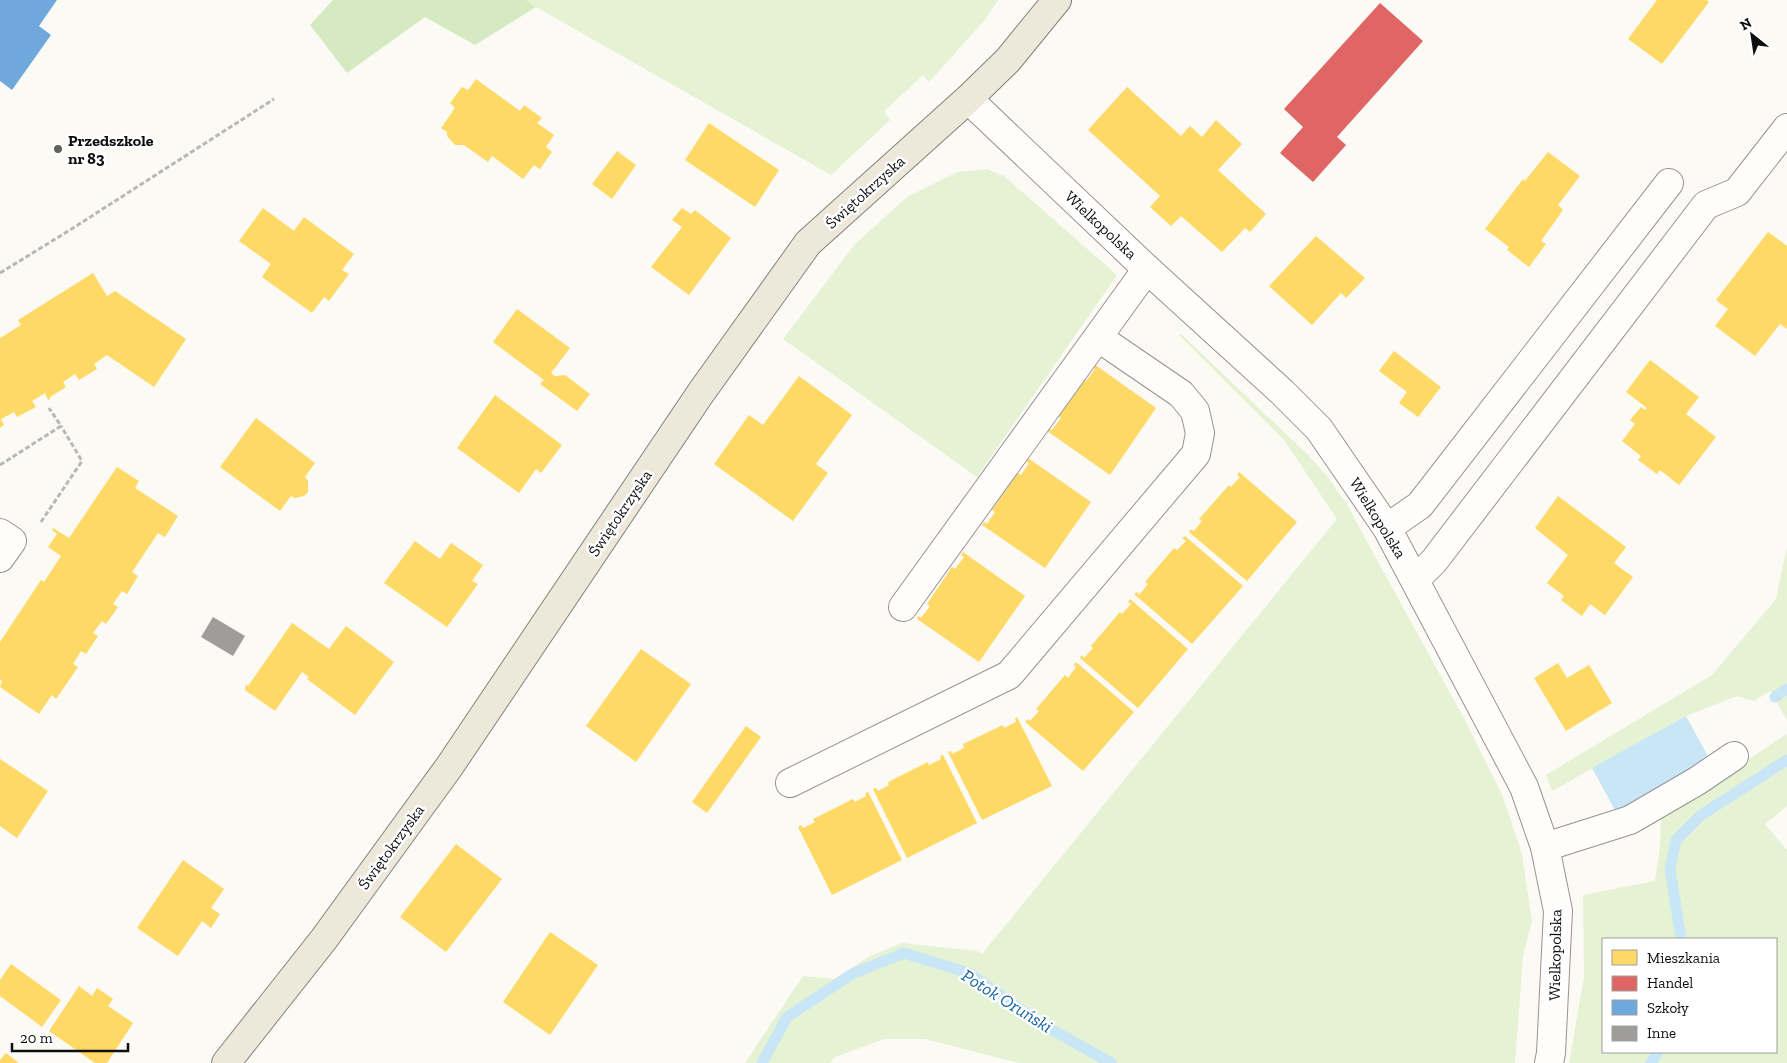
<svg xmlns="http://www.w3.org/2000/svg" width="1787" height="1063" font-family="'Zilla Slab',serif">
<style>
.green{fill:#e5f2d3;fill-rule:evenodd}
.forest{fill:#d5eac1}
.water{fill:#c9e6f7}
.homes{fill:#ffd966}
.shops{fill:#e06666}
.schools{fill:#6fa8dc}
.lines{fill:none;stroke-linecap:round;stroke-linejoin:round}
.stream{stroke:#c9e6f7;stroke-width:11}
.building{fill:#9f9d99}
.minor-casing{stroke:#959492;stroke-width:30}
.major-casing{stroke:#82827f;stroke-width:30}
.path{stroke:#b8b8b7;stroke-width:3;stroke-dasharray:5 2.5;stroke-linecap:butt}
.minor{stroke:#fffefd;stroke-width:28}
.major{stroke:#ede8d9;stroke-width:28}
.poi-dot{fill:#61615e;stroke:#fff;stroke-width:2}
.labels{text-anchor:middle;dominant-baseline:central;stroke-width:5;stroke-linejoin:round;paint-order:stroke}
.poi-label{font-size:16px;font-weight:bold;fill:#0e0e0e;stroke:#fff;text-anchor:start}
.street-label{font-size:16px;fill:#0e0e0e;stroke:#fff}
.water-label{font-size:18px;font-style:italic;fill:#1463a4;stroke:#fff}
</style>
<rect width="100%" height="100%" fill="#fcfaf4"/>
<g class="green">
<path d="M 526,0 L 998,0 L 984,21 L 929,82 L 923,75 L 884,111 L 890,120 L 831,175 L 536,7 Z"/>
<path d="M 987,169 L 1004,176 L 1117,275 L 977,477 L 783,339 L 855,244 L 907,197 L 957,172 Z"/>
<path d="M 1181,334 L 1307,454 L 1327,476 L 1348,506 L 1365,538 L 1466,722 L 1503,797 L 1522,854 L 1532,921 L 1523,956 L 1515,1063 L 1019,1063 L 925,1039 L 884,1039 L 835,1057 L 830,1063 L 745,1063 L 803,976 L 834,979 L 870,956 L 902,943 L 977,951 L 982,954 L 1337,519 L 1284,440 L 1179,335 Z"/>
<path d="M 1787,547 L 1787,720 L 1770,691 L 1754,701 L 1737,696 L 1686,716 L 1552,791 L 1546,775 L 1712,675 L 1776,599 Z"/>
<path d="M 1787,734 L 1787,806 L 1765,824 L 1787,850 L 1787,1063 L 1569,1063 L 1584,977 L 1583,895 L 1655,881 L 1660,845 L 1661,817 ZM 1603,939 L 1776,939 L 1776,1052 L 1603,1052 Z"/>
</g>
<path class="forest" d="M 333,0 L 526,0 L 536,7 L 475,45 L 425,17 L 347,73 L 310,25 Z"/>
<path class="water" d="M 1686,716 L 1710,760 L 1616,812 L 1592,768 Z"/>
<g class="homes">
<path d="M 1657,0 L 1707,0 L 1709,2 L 1662,64 L 1628,39 Z"/>
<path d="M 476,79 L 520,111 L 524,105 L 542,118 L 537,123 L 554,135 L 546,147 L 552,152 L 540,169 L 534,165 L 523,179 L 492,156 L 488,162 L 464,145 L 455,145 L 447,136 L 447,132 L 441,128 L 455,108 L 450,103 L 462,87 L 468,90 Z"/>
<path d="M 1127,87 L 1181,136 L 1190,126 L 1202,137 L 1216,120 L 1242,144 L 1218,170 L 1266,214 L 1250,232 L 1245,228 L 1222,252 L 1181,216 L 1171,226 L 1150,207 L 1160,196 L 1088,130 Z"/>
<path d="M 709,123 L 779,170 L 755,207 L 685,160 Z"/>
<path d="M 617,151 L 636,165 L 612,199 L 592,184 Z"/>
<path d="M 1548,152 L 1580,176 L 1558,205 L 1563,210 L 1541,241 L 1546,244 L 1529,267 L 1507,250 L 1509,247 L 1485,229 L 1523,179 L 1525,181 Z"/>
<path d="M 263,208 L 294,231 L 304,217 L 354,254 L 342,270 L 349,274 L 329,301 L 324,297 L 312,313 L 262,277 L 271,264 L 239,241 Z"/>
<path d="M 682,208 L 691,214 L 695,210 L 731,238 L 689,295 L 651,267 L 682,227 L 672,220 Z"/>
<path d="M 1768,232 L 1787,246 L 1787,329 L 1780,324 L 1755,356 L 1715,326 L 1728,309 L 1716,300 Z"/>
<path d="M 1316,236 L 1365,278 L 1346,298 L 1341,293 L 1312,325 L 1269,286 Z"/>
<path d="M 93,273 L 107,296 L 115,291 L 186,339 L 154,387 L 107,355 L 94,364 L 97,369 L 79,380 L 75,374 L 63,382 L 66,387 L 50,397 L 50,399 L 48,400 L 45,393 L 32,401 L 36,407 L 17,417 L 14,412 L 1,419 L 4,425 L 0,428 L 0,338 L 21,325 L 18,320 Z"/>
<path d="M 517,309 L 570,348 L 551,373 L 555,376 L 565,375 L 590,394 L 577,411 L 540,384 L 544,380 L 493,342 Z"/>
<path d="M 1394,351 L 1441,387 L 1418,417 L 1399,403 L 1407,392 L 1379,371 Z"/>
<path d="M 1650,360 L 1699,397 L 1686,414 L 1716,437 L 1679,485 L 1660,470 L 1657,474 L 1638,460 L 1641,456 L 1622,441 L 1635,424 L 1630,420 L 1641,407 L 1645,410 L 1647,408 L 1626,392 Z"/>
<path d="M 1094,364 L 1156,408 L 1110,475 L 1047,431 L 1049,428 L 1052,430 L 1061,418 L 1058,416 L 1083,379 L 1086,381 L 1095,369 L 1092,367 Z"/>
<path d="M 799,376 L 852,415 L 816,464 L 828,473 L 793,521 L 714,464 L 749,415 L 763,425 Z"/>
<path d="M 495,395 L 562,445 L 541,473 L 536,469 L 519,493 L 457,448 Z"/>
<path d="M 256,418 L 315,463 L 305,477 L 308,481 L 308,492 L 304,496 L 295,498 L 291,496 L 280,511 L 220,467 Z"/>
<path d="M 1028,458 L 1091,502 L 1045,568 L 982,525 L 984,522 L 987,524 L 995,512 L 992,510 L 1018,473 L 1021,475 L 1029,463 L 1026,461 Z"/>
<path d="M 117,467 L 139,481 L 135,488 L 178,516 L 165,537 L 158,533 L 132,572 L 138,576 L 127,594 L 122,591 L 113,604 L 118,607 L 106,624 L 102,621 L 93,633 L 98,636 L 86,654 L 81,651 L 73,664 L 78,667 L 56,699 L 52,695 L 39,714 L 0,687 L 2,681 L 0,680 L 0,642 L 41,580 L 44,582 L 61,556 L 48,547 L 57,534 L 52,530 L 53,528 L 69,538 Z"/>
<path d="M 1239,472 L 1297,522 L 1247,581 L 1189,532 L 1191,529 L 1194,531 L 1202,521 L 1199,519 L 1229,485 L 1231,487 L 1240,477 L 1237,475 Z"/>
<path d="M 1558,496 L 1626,547 L 1614,563 L 1633,577 L 1605,615 L 1590,604 L 1582,616 L 1561,600 L 1564,596 L 1547,583 L 1568,555 L 1535,528 Z"/>
<path d="M 1185,536 L 1243,586 L 1192,644 L 1134,594 L 1137,592 L 1139,595 L 1148,584 L 1145,582 L 1174,548 L 1177,550 L 1186,541 L 1182,538 Z"/>
<path d="M 415,541 L 440,559 L 451,543 L 483,565 L 472,581 L 478,584 L 447,627 L 384,583 Z"/>
<path d="M 963,552 L 1025,596 L 979,662 L 917,619 L 918,616 L 921,618 L 930,606 L 927,604 L 952,567 L 955,569 L 964,557 L 961,555 Z"/>
<path d="M 1130,599 L 1188,649 L 1138,708 L 1080,658 L 1082,655 L 1084,658 L 1093,648 L 1091,646 L 1120,612 L 1122,614 L 1131,604 L 1128,602 Z"/>
<path d="M 292,623 L 329,649 L 346,626 L 394,662 L 355,715 L 307,679 L 309,677 L 302,672 L 275,711 L 245,690 L 246,684 L 248,686 Z"/>
<path d="M 641,649 L 691,684 L 636,762 L 586,726 Z"/>
<path d="M 1076,662 L 1134,712 L 1083,771 L 1025,722 L 1028,719 L 1030,721 L 1039,711 L 1036,709 L 1065,675 L 1068,678 L 1076,667 L 1074,665 Z"/>
<path d="M 1558,663 L 1567,678 L 1589,665 L 1612,703 L 1566,731 L 1534,678 Z"/>
<path d="M 1017,717 L 1052,786 L 982,820 L 948,752 L 951,751 L 952,754 L 964,748 L 963,744 L 1003,725 L 1004,728 L 1016,722 L 1015,719 Z"/>
<path d="M 746,726 L 761,737 L 707,813 L 692,802 Z"/>
<path d="M 943,755 L 977,823 L 907,858 L 873,789 L 876,788 L 878,791 L 889,785 L 888,782 L 928,762 L 929,765 L 941,759 L 940,756 Z"/>
<path d="M 0,759 L 48,791 L 17,838 L 0,826 Z"/>
<path d="M 868,792 L 902,860 L 832,895 L 798,827 L 801,825 L 803,828 L 815,822 L 813,819 L 853,799 L 855,802 L 866,796 L 865,793 Z"/>
<path d="M 456,844 L 502,879 L 446,952 L 400,917 Z"/>
<path d="M 183,860 L 224,889 L 211,908 L 220,914 L 211,928 L 202,921 L 178,956 L 137,928 Z"/>
<path d="M 550,932 L 598,965 L 550,1035 L 503,1002 Z"/>
<path d="M 11,964 L 61,1000 L 42,1027 L 0,996 L 0,980 Z"/>
<path d="M 79,986 L 92,996 L 97,988 L 113,999 L 108,1006 L 133,1023 L 107,1063 L 95,1063 L 49,1031 Z"/>
<path d="M 6,1053 L 19,1063 L 0,1063 L 0,1060 Z"/>
</g>
<path class="shops" d="M 1380,3 L 1423,41 L 1337,137 L 1346,145 L 1313,182 L 1280,153 L 1303,127 L 1284,109 Z"/>
<path class="schools" d="M 0,0 L 57,0 L 39,26 L 51,35 L 12,90 L 0,81 Z"/>
<g class="lines">
<g class="stream">
<path d="M 1775,697 L 1787,689"/>
<path d="M 1681,939 L 1670,869 L 1676,840 L 1701,815 L 1787,760"/>
<path d="M 762,1063 L 787,1017 L 852,974 L 904,953 L 969,973 L 1040,1023 L 1111,1063"/>
<path d="M 1651,1063 L 1658,1052"/>
</g>
</g>
<path class="building" d="M 213,617 L 245,636 L 233,656 L 201,637 Z"/>
<g class="lines">
<defs>
<g id="minor">
<path d="M 968,99 L 1147,269 L 1282,392 L 1319,429 L 1387,528 L 1524,787 L 1545,847 L 1558,911 L 1551,1053 L 1549,1063"/>
<path d="M 1387,528 L 1420,505 L 1669,183"/>
<path d="M 0,533 L 12,541 L 0,558"/>
<path d="M 1415,580 L 1434,561 L 1706,205 L 1737,192 L 1787,128"/>
<path d="M 903,607 L 1147,269"/>
<path d="M 790,783 L 1009,675 L 1196,454 L 1200,433 L 1195,411 L 1181,394 L 1099,338"/>
<path d="M 1545,847 L 1630,820 L 1697,781 L 1734,756"/>
</g>
<path id="major" d="M 226,1063 L 324,939 L 449,767 L 700,394 L 808,243 L 968,99 L 1008,60 L 1057,0"/>
</defs>
<use href="#minor" class="minor-casing"/>
<use href="#major" class="major-casing"/>
<g class="path">
<path d="M 0,273 L 70,230 L 274,99"/>
<path d="M 0,465 L 61,426 L 49,408"/>
<path d="M 41,522 L 82,461 L 61,426"/>
</g>
<use href="#minor" class="minor"/>
<use href="#major" class="major"/>
</g>
<circle class="poi-dot" cx="58" cy="149" r="5"/>
<g class="labels">
<g class="poi-label">
<text x="68" y="140">Przedszkole<tspan x="68" dy="18">nr 83</tspan></text>
</g>
<g class="street-label">
<text transform="translate(865 192) rotate(-42)">Świętokrzyska</text>
<text transform="translate(1101 225) rotate(43)">Wielkopolska</text>
<text transform="translate(620 513) rotate(-56)">Świętokrzyska</text>
<text transform="translate(1378 518) rotate(58)">Wielkopolska</text>
<text transform="translate(391 847) rotate(-54)">Świętokrzyska</text>
<text transform="translate(1555 955) rotate(-89)">Wielkopolska</text>
</g>
<g class="water-label">
<text transform="translate(1007 1001) rotate(32)">Potok Oruński</text>
</g>
</g>
<rect x="1602" y="938" width="175" height="115" fill="#ffffff" stroke="#9f9f9f"/>
<rect x="1612" y="950" width="25" height="15" fill="#ffd966" stroke="#9f9f9f"/>
<text x="1647" y="963" font-size="15" fill="#0e0e0e">Mieszkania</text>
<rect x="1612" y="976" width="25" height="15" fill="#e06666" stroke="#9f9f9f"/>
<text x="1647" y="988" font-size="15" fill="#0e0e0e">Handel</text>
<rect x="1612" y="1000" width="25" height="15" fill="#6fa8dc" stroke="#9f9f9f"/>
<text x="1647" y="1013" font-size="15" fill="#0e0e0e">Szkoły</text>
<rect x="1612" y="1026" width="25" height="15" fill="#9f9d99" stroke="#9f9f9f"/>
<text x="1647" y="1038" font-size="15" fill="#0e0e0e">Inne</text>
<g transform="translate(1752 35) rotate(330)" stroke="#ffffff" stroke-width="4" paint-order="stroke">
<path d="M0-4L9 19L0 12L-9 19Z" fill="#0e0e0e"/>
<text y="-8" font-size="14" font-weight="bold" text-anchor="middle" fill="#0e0e0e">N</text>
</g>
<path d="M12 1043v8h116v-8" fill="none" stroke="#0e0e0e" stroke-width="2.5"/>
<text x="20" y="1043" font-size="15" fill="#0e0e0e" stroke="#ffffff" stroke-width="4" paint-order="stroke">20 m</text>
</svg>
